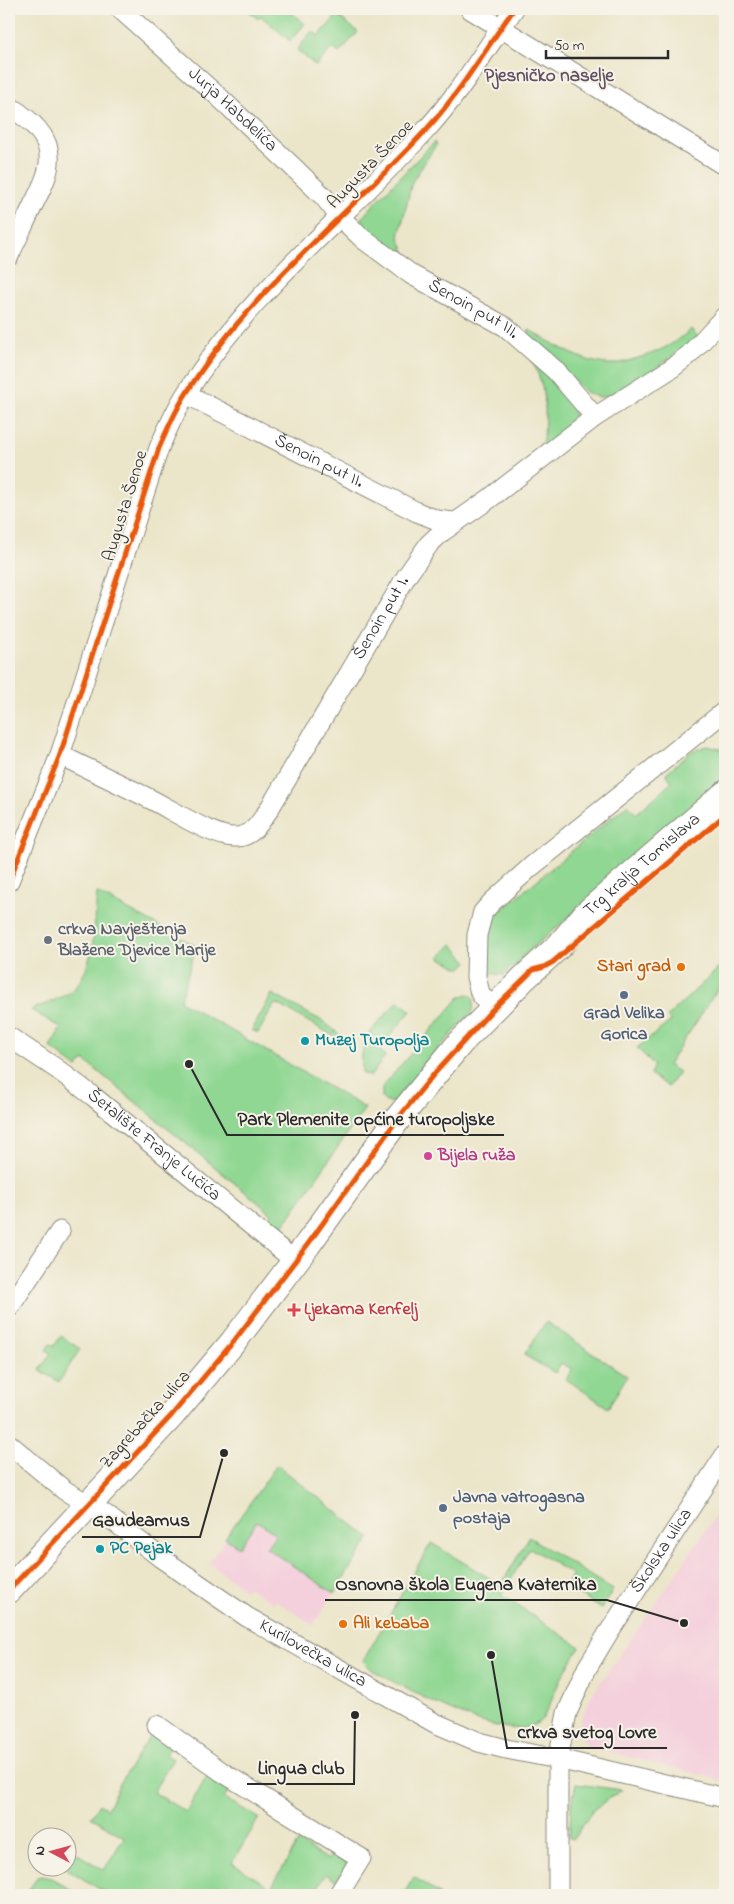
<svg xmlns="http://www.w3.org/2000/svg" width="734" height="1904" font-family="'Indie Flower',sans-serif">
<style>
.built{fill:#f4cfdc}
.green{fill:#8fd792;stroke:#5d815e}
.lines{fill:none;stroke-linecap:round;stroke-linejoin:round}
.street-casing{stroke:#8b887a;stroke-width:21}
.secondary-casing{stroke:#8b887a;stroke-width:28}
.street{stroke:#fff;stroke-width:19}
.secondary{stroke:#fff;stroke-width:26}
.cycleway-casing{stroke:#f7f3e8;stroke-width:8}
.cycleway{stroke:#e8590c;stroke-width:5}
.worship-dot{fill:#6b7280;stroke:#f7f3e8;stroke-width:2}
.food-dot{fill:#e8710a;stroke:#f7f3e8;stroke-width:2}
.service-dot{fill:#5c6f8a;stroke:#f7f3e8;stroke-width:2}
.culture-dot{fill:#0f9aa8;stroke:#f7f3e8;stroke-width:2}
.hotel-dot{fill:#d1479c;stroke:#f7f3e8;stroke-width:2}
.health-dot{fill:#e0444e;stroke:#f7f3e8;stroke-width:2}
.labels{text-anchor:middle;dominant-baseline:central;stroke-width:4;stroke-linejoin:round;paint-order:stroke}
.street-label{font-size:18px;fill:#2b2b2b;stroke:#f7f3e8}
.worship-label{font-size:18px;font-weight:bold;fill:#5b616d;stroke:#f7f3e8;text-anchor:start}
.food-label{font-size:18px;font-weight:bold;fill:#c56008;stroke:#f7f3e8;text-anchor:end}
.service-label{font-size:18px;font-weight:bold;fill:#4e5e75;stroke:#f7f3e8}
.culture-label{font-size:18px;font-weight:bold;fill:#0d838f;stroke:#f7f3e8;text-anchor:start}
.hotel-label{font-size:18px;font-weight:bold;fill:#b23c85;stroke:#f7f3e8;text-anchor:start}
.health-label{font-size:18px;font-weight:bold;fill:#be3a42;stroke:#f7f3e8;text-anchor:start}
.neighbourhood-label{font-size:19px;font-weight:bold;fill:#615062;stroke:#f7f3e8}
.leader{fill:none;stroke:#2b2b2b;stroke-width:2}
.callout-dot{fill:#2b2b2b;stroke:#f7f3e8;stroke-width:2}
.callout-label{font-size:19px;text-anchor:middle;font-weight:bold;fill:#2b2b2b;stroke:#f7f3e8;stroke-width:4;stroke-linejoin:round;paint-order:stroke}
</style>
<rect width="100%" height="100%" fill="#f7f3e8"/>
<filter id="ink" filterUnits="userSpaceOnUse"><feTurbulence type="fractalNoise" baseFrequency=".02" numOctaves="2"/><feDisplacementMap in="SourceGraphic" scale="10" xChannelSelector="R" yChannelSelector="G"/><feConvolveMatrix kernelMatrix="1 2 1 2 8 2 1 2 1" color-interpolation-filters="sRGB"/></filter>
<filter id="wash" filterUnits="userSpaceOnUse"><feTurbulence type="fractalNoise" baseFrequency=".0096" numOctaves="4" result="noise"/><feDisplacementMap in="SourceGraphic" scale="20" xChannelSelector="R" yChannelSelector="G"/><feGaussianBlur stdDeviation="1.12" result="paint"/><feColorMatrix in="noise" values="0 0 0 0 0 0 0 0 0 0 0 0 0 0 0 0 0 1.4 0 .05"/><feComposite in="paint" operator="in"/></filter>
<g filter="url(#wash)">
<rect width="100%" height="100%" fill="#ebe5c9"/>
<g class="built">
<path d="M 277,1465 L 370,1538 L 313,1625 L 276,1600 L 273,1603 L 248,1587 L 245,1590 L 209,1563 Z"/>
<path d="M 725,1501 L 725,1781 L 586,1746 L 580,1735 L 580,1721 L 592,1695 L 679,1570 Z"/>
</g>
<g class="green">
<path d="M 246,9 L 287,9 L 305,24 L 290,41 L 261,16 L 258,19 Z"/>
<path d="M 337,15 L 358,32 L 339,53 L 332,48 L 316,66 L 297,50 L 312,31 L 319,36 Z"/>
<path d="M 434,142 L 436,145 L 412,182 L 400,232 L 399,238 L 409,260 L 408,263 L 367,231 L 362,218 L 375,203 Z"/>
<path d="M 691,329 L 698,337 C 678,352 625,395 602,397 C 595,397 590,394 584,391 L 527,333 L 529,330 C 553,343 580,362 607,364 C 619,365 633,359 645,356 C 662,350 678,342 691,329 Z"/>
<path d="M 533,356 L 573,405 C 579,431 559,437 541,449 C 548,415 547,390 531,358 Z"/>
<path d="M 707,746 L 725,750 L 725,786 L 531,949 L 504,975 L 486,973 C 485,953 487,929 499,912 L 628,804 L 636,814 L 672,782 L 666,773 L 692,751 Z"/>
<path d="M 97,893 L 196,946 L 180,1001 L 365,1108 L 279,1232 L 266,1222 L 272,1214 L 84,1060 L 77,1068 L 50,1047 L 61,1028 L 31,1010 C 40,1006 67,996 73,990 C 96,965 94,925 97,893 Z"/>
<path d="M 452,944 L 468,962 L 461,969 L 439,957 Z"/>
<path d="M 725,962 L 725,978 L 668,1065 L 679,1072 L 668,1087 L 650,1074 L 654,1065 L 637,1048 L 671,1021 L 667,1017 Z"/>
<path d="M 272,994 L 324,1022 L 346,1040 L 344,1042 L 277,1004 L 274,1005 L 258,1033 L 252,1030 Z"/>
<path d="M 467,994 L 471,995 L 474,998 L 473,1011 L 430,1058 L 393,1102 C 388,1103 385,1102 382,1098 L 382,1087 L 459,998 Z"/>
<path d="M 398,1001 L 411,1011 L 379,1049 L 385,1056 L 370,1077 L 362,1073 C 362,1065 361,1057 363,1049 C 367,1031 386,1015 398,1001 Z"/>
<path d="M 546,1322 L 627,1376 L 608,1408 L 566,1379 L 572,1369 L 561,1363 L 555,1373 L 524,1355 Z"/>
<path d="M 61,1336 L 80,1349 L 59,1382 L 40,1370 L 51,1353 L 46,1350 L 50,1344 L 54,1346 Z"/>
<path d="M 277,1465 L 370,1538 L 334,1593 L 266,1548 L 276,1534 L 257,1521 L 239,1547 L 225,1538 Z"/>
<path d="M 529,1537 L 613,1590 L 601,1609 L 566,1586 L 573,1575 L 530,1548 L 501,1595 L 580,1647 C 572,1660 563,1673 557,1687 C 552,1696 549,1710 543,1718 C 515,1754 402,1686 372,1670 L 363,1661 L 431,1543 L 501,1585 Z"/>
<path d="M 153,1731 L 172,1743 L 166,1755 L 173,1759 L 153,1792 L 186,1812 L 209,1773 L 231,1787 L 224,1798 L 259,1818 L 232,1863 L 271,1888 L 298,1842 L 328,1860 L 335,1850 C 351,1862 348,1866 336,1881 L 326,1874 L 313,1895 L 271,1895 L 258,1887 L 254,1895 L 109,1895 L 64,1867 L 68,1866 L 68,1856 L 71,1850 L 104,1870 L 124,1837 L 91,1817 L 99,1804 L 107,1809 L 119,1785 Z"/>
<path d="M 576,1784 L 622,1790 L 594,1809 L 573,1839 L 569,1838 L 571,1806 Z"/>
<path d="M 43,1876 L 51,1878 L 81,1895 L 26,1895 L 37,1877 Z"/>
<path d="M 414,1877 L 441,1895 L 403,1895 Z"/>
</g>
</g>
<g filter="url(#ink)">
<g class="lines">
<defs>
<g id="street">
<path id="s1" d="M 120,9 L 220,98 L 293,167 L 324,197 L 340,217 L 363,239 L 412,275 L 506,327 L 556,371 L 595,417"/>
<path d="M 470,9 L 725,166"/>
<path d="M 9,106 C 29,119 52,136 49,163 C 48,177 40,191 34,203 C 26,221 17,238 9,256"/>
<path id="s2" d="M 186,394 L 417,512 L 437,520 L 453,522"/>
<path id="s3" d="M 60,755 C 90,770 121,784 150,799 C 171,809 215,839 237,837 C 253,836 260,822 268,811 L 406,577 L 429,544 L 442,532 L 489,499 L 595,417 L 672,368 L 690,354 L 725,316"/>
<path d="M 9,881 L 60,755 L 159,448 C 167,430 175,411 186,394 C 248,293 345,218 425,131 C 459,94 485,50 514,9"/>
<path d="M 492,1010 L 480,993 L 476,977 L 477,935 L 483,912 L 492,902 L 532,866 L 725,711"/>
<path id="s4" d="M 9,1037 L 57,1069 L 94,1097 L 295,1261"/>
<path d="M 9,1308 L 60,1231"/>
<path id="s5" d="M 9,1444 L 64,1490 L 106,1515 L 161,1558 L 247,1617 L 435,1723 L 479,1742 L 506,1749 L 558,1759 L 725,1798"/>
<path d="M 157,1725 L 222,1772 L 361,1858 L 338,1895"/>
<path id="s6" d="M 558,1895 L 558,1759 L 567,1713 L 587,1668 L 607,1635 L 725,1455"/>
</g>
<g id="secondary">
<path id="s7" d="M 9,1590 L 171,1416 L 234,1341 L 308,1244 L 396,1121 L 460,1043 L 524,978 L 560,945 L 586,914 L 725,794"/>
</g>
</defs>
<use href="#street" class="street-casing"/>
<use href="#secondary" class="secondary-casing"/>
<use href="#street" class="street"/>
<use href="#secondary" class="secondary"/>
<defs>
<g id="cycleway">
<path d="M 9,881 L 60,755 L 159,448 C 167,430 175,411 186,394 C 248,293 345,218 425,131 C 459,94 485,50 514,9"/>
<path d="M 9,1590 L 171,1416 L 234,1341 L 308,1244 L 396,1121 L 434,1074 L 492,1010 L 533,970 L 544,967 L 553,962 L 725,815"/>
</g>
</defs>
<use href="#cycleway" class="cycleway-casing"/>
<use href="#cycleway" class="cycleway"/>
</g>
</g>
<circle class="worship-dot" cx="48" cy="940" r="5"/>
<g class="food-dot">
<circle cx="681" cy="967" r="5"/>
<circle cx="343" cy="1624" r="5"/>
</g>
<g class="service-dot">
<circle cx="624" cy="995" r="5"/>
<circle cx="443" cy="1508" r="5"/>
</g>
<g class="culture-dot">
<circle cx="305" cy="1041" r="5"/>
<circle cx="100" cy="1549" r="5"/>
</g>
<circle class="hotel-dot" cx="428" cy="1156" r="5"/>
<path class="health-dot" d="M291.5 1302.5h5v5h5v5h-5v5h-5v-5h-5v-5h5z"/>
<g class="labels">
<g class="street-label">
<text stroke="none"><textPath href="#s1" startOffset="151">Jurja Habdelića</textPath></text>
<text transform="translate(371 165) rotate(-46)">Augusta Šenoe</text>
<text stroke="none"><textPath href="#s1" startOffset="466">Šenoin put III.</textPath></text>
<text stroke="none"><textPath href="#s2" startOffset="149">Šenoin put II.</textPath></text>
<text transform="translate(126 506) rotate(-73)">Augusta Šenoe</text>
<text stroke="none"><textPath href="#s3" startOffset="462">Šenoin put I.</textPath></text>
<text stroke="none"><textPath href="#s7" startOffset="965">Trg kralja Tomislava</textPath></text>
<text stroke="none"><textPath href="#s4" startOffset="181">Šetalište Franje Lučića</textPath></text>
<text transform="translate(146 1420) rotate(-48)">Zagrebačka ulica</text>
<text stroke="none"><textPath href="#s6" startOffset="371">Školska ulica</textPath></text>
<text stroke="none"><textPath href="#s5" startOffset="370">Kurilovečka ulica</textPath></text>
</g>
<g class="worship-label">
<text x="58" y="930">crkva Navještenja<tspan x="58" dy="21">Blažene Djevice Marije</tspan></text>
</g>
<g class="food-label">
<text x="671" y="967">Stari grad</text>
<text x="353" y="1624" text-anchor="start">Ali kebaba</text>
</g>
<g class="service-label">
<text x="624" y="1014">Grad Velika<tspan x="624" dy="21">Gorica</tspan></text>
<text x="453" y="1498" text-anchor="start">Javna vatrogasna<tspan x="453" dy="21">postaja</tspan></text>
</g>
<g class="culture-label">
<text x="315" y="1041">Muzej Turopolja</text>
<text x="110" y="1549">PC Pejak</text>
</g>
<g class="hotel-label">
<text x="438" y="1156">Bijela ruža</text>
</g>
<g class="health-label">
<text x="304" y="1310">Ljekarna Kenfelj</text>
</g>
<g class="neighbourhood-label">
<text x="549" y="76">Pjesničko naselje</text>
</g>
</g>
<path class="leader" d="M189 1064L227 1135H504M224 1453L200 1537H82M684 1623L607 1600H325M491 1655L507 1748H667M355 1715L354 1784H247"/>
<g class="callout-dot">
<circle cx="189" cy="1064" r="5"/>
<circle cx="224" cy="1453" r="5"/>
<circle cx="684" cy="1623" r="5"/>
<circle cx="491" cy="1655" r="5"/>
<circle cx="355" cy="1715" r="5"/>
</g>
<g class="callout-label">
<text x="366" y="1125">Park Plemenite općine turopoljske</text>
<text x="141" y="1526">Gaudeamus</text>
<text x="466" y="1590">Osnovna škola Eugena Kvaternika</text>
<text x="587" y="1738">crkva svetog Lovre</text>
<text x="301" y="1774">Lingua club</text>
</g>
<rect width="734" height="1904" fill="none" stroke="#f7f3e8" stroke-width="30"/>
<g transform="translate(52 1852) rotate(276)"><circle r="24" fill="#f7f3e8" stroke="#a5a39c"/>
<path d="M0-4L9 19L0 12L-9 19Z" fill="#d1495b"/>
<text y="-8" font-size="14" font-weight="bold" text-anchor="middle" fill="#2b2b2b">N</text>
</g>
<path d="M546 50v8h122v-8" fill="none" stroke="#2b2b2b" stroke-width="2.5"/>
<text x="554" y="50" font-size="15" fill="#2b2b2b" stroke="#f7f3e8" stroke-width="4" paint-order="stroke">50 m</text>
</svg>
